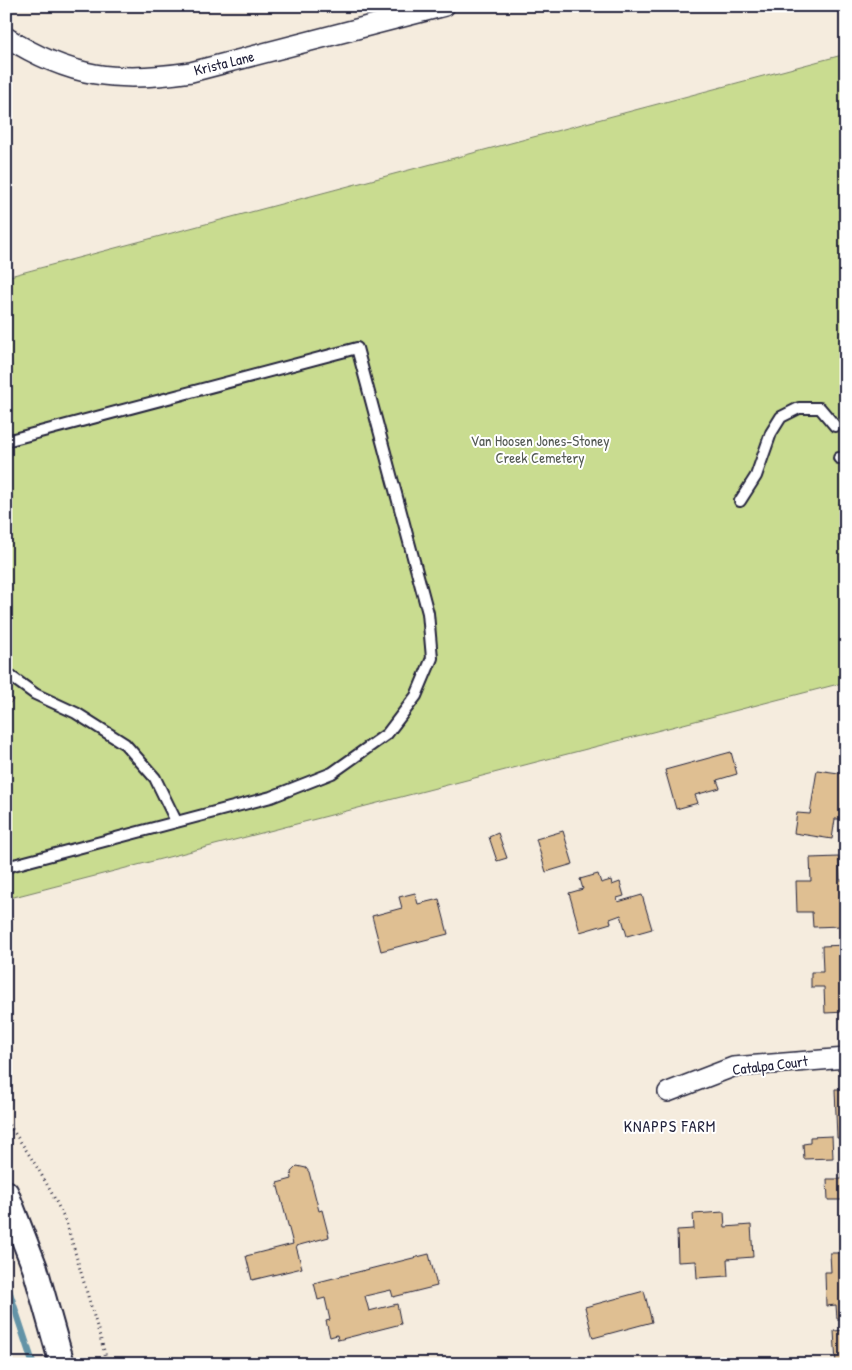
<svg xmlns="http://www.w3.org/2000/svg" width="852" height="1370" font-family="'Patrick Hand',sans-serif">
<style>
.green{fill:#c9dc90;stroke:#767f66}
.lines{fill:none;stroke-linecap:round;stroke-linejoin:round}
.stream{stroke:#6493a7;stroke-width:7}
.building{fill:#dfbf92;stroke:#22223b}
.service-casing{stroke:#22223b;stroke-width:14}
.minor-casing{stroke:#22223b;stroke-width:22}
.tertiary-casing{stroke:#22223b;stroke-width:28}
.path{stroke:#22223b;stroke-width:3;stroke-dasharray:1 4;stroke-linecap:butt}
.service{stroke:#fff;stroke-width:10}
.minor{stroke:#fff;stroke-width:19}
.tertiary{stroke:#fff;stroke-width:24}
.labels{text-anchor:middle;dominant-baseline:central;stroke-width:4;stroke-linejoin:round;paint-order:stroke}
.street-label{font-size:15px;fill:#22223b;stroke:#fff}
.park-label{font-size:15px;fill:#545a54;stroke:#fff}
.neighbourhood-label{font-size:16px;letter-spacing:1px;fill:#22223b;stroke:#fff}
</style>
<rect width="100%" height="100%" fill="#f5ecde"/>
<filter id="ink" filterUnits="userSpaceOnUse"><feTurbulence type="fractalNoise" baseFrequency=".02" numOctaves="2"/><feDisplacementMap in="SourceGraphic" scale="10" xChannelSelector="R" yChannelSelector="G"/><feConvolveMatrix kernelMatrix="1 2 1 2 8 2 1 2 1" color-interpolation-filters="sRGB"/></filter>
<g filter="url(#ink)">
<path class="green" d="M 846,54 L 846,682 L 6,899 L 6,277 Z"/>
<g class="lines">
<path class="stream" d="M 6,1282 L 33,1364"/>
</g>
<g class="building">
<path d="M 6,693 L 13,700 L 6,707 Z"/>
<path d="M 731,752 L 737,774 L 717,780 L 720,788 L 695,795 L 698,803 L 676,809 L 665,770 Z"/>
<path d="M 817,770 L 846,774 L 840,819 L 835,819 L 832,839 L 794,833 L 797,813 L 810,814 Z"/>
<path d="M 563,831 L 573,864 L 546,872 L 536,839 Z"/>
<path d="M 498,833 L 507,858 L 497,861 L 489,837 Z"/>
<path d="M 839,857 L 840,880 L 844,880 L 844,889 L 846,889 L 846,913 L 841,913 L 842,926 L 813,927 L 812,912 L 797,912 L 796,881 L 811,881 L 810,858 Z"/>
<path d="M 598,874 L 601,883 L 611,880 L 612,885 L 620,882 L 624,896 L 617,898 L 618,902 L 642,895 L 652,929 L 627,936 L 621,915 L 610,919 L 611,923 L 580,932 L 569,893 L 583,889 L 580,879 Z"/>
<path d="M 415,893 L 418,904 L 439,899 L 448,934 L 381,951 L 372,916 L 402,908 L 399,897 Z"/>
<path d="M 846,945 L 846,1012 L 825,1013 L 824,987 L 811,987 L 811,972 L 823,972 L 822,946 Z"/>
<path d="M 835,1089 L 846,1089 L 846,1138 L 837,1138 Z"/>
<path d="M 832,1136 L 833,1158 L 804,1159 L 803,1144 L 810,1143 L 810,1137 Z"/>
<path d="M 297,1166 L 306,1168 L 309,1172 L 319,1211 L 322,1210 L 329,1237 L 296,1246 L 302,1268 L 252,1280 L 246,1256 L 293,1244 L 277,1183 L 292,1179 L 291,1172 Z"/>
<path d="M 846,1169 L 846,1239 L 845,1239 L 843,1200 L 828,1200 L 827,1179 L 842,1179 L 842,1170 Z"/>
<path d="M 724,1212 L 725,1227 L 751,1225 L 753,1257 L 727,1259 L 728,1276 L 697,1278 L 696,1261 L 678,1262 L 677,1230 L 694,1229 L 693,1214 Z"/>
<path d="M 830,1253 L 846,1253 L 846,1319 L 837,1319 L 836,1305 L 826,1306 L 825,1272 L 831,1272 Z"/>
<path d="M 429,1254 L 437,1286 L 393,1297 L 391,1290 L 365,1296 L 369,1311 L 397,1304 L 401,1324 L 338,1340 L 337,1335 L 330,1337 L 326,1321 L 330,1320 L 325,1298 L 318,1300 L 314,1283 Z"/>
<path d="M 644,1291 L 652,1322 L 593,1338 L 585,1307 Z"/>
<path d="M 846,1330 L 846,1364 L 836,1364 L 834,1331 Z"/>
</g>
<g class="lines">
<defs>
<g id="service">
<path d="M 6,441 L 357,348 L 428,613 L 432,658 L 416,696 L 387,734 L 332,773 L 271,797 L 6,867"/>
<path d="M 839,458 L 846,458"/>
<path d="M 740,501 L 756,476 L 771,433 L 781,417 L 799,408 L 820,408 L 835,426"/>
<path d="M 6,673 L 35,694 L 76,713 L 125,744 L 155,778 L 176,821"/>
</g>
<g id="minor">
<path d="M 6,37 C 70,78 118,83 191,72 L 445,6"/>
<path d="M 668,1092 L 733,1067 L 846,1058"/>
</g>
<path id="tertiary" d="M 6,1193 L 35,1268 L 62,1364"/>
</defs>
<use href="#service" class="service-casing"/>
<use href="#minor" class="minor-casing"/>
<use href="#tertiary" class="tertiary-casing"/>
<path class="path" d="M 6,1121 C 30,1154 51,1188 67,1225 L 108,1364"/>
<use href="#service" class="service"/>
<use href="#minor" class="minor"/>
<use href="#tertiary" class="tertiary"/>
</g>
</g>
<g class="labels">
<g class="street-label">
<text transform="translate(224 63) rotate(-14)">Krista Lane</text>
<text transform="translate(770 1065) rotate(-7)">Catalpa Court</text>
</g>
<g class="park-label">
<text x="540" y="440">Van Hoosen Jones-Stoney<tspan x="540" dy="17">Creek Cemetery</tspan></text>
</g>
<g class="neighbourhood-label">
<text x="670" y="1126">KNAPPS FARM</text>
</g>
</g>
<rect width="852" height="1370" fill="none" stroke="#fff" stroke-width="25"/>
<rect x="12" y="12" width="827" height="1345" fill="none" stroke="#22223b" stroke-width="2" filter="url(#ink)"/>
</svg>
